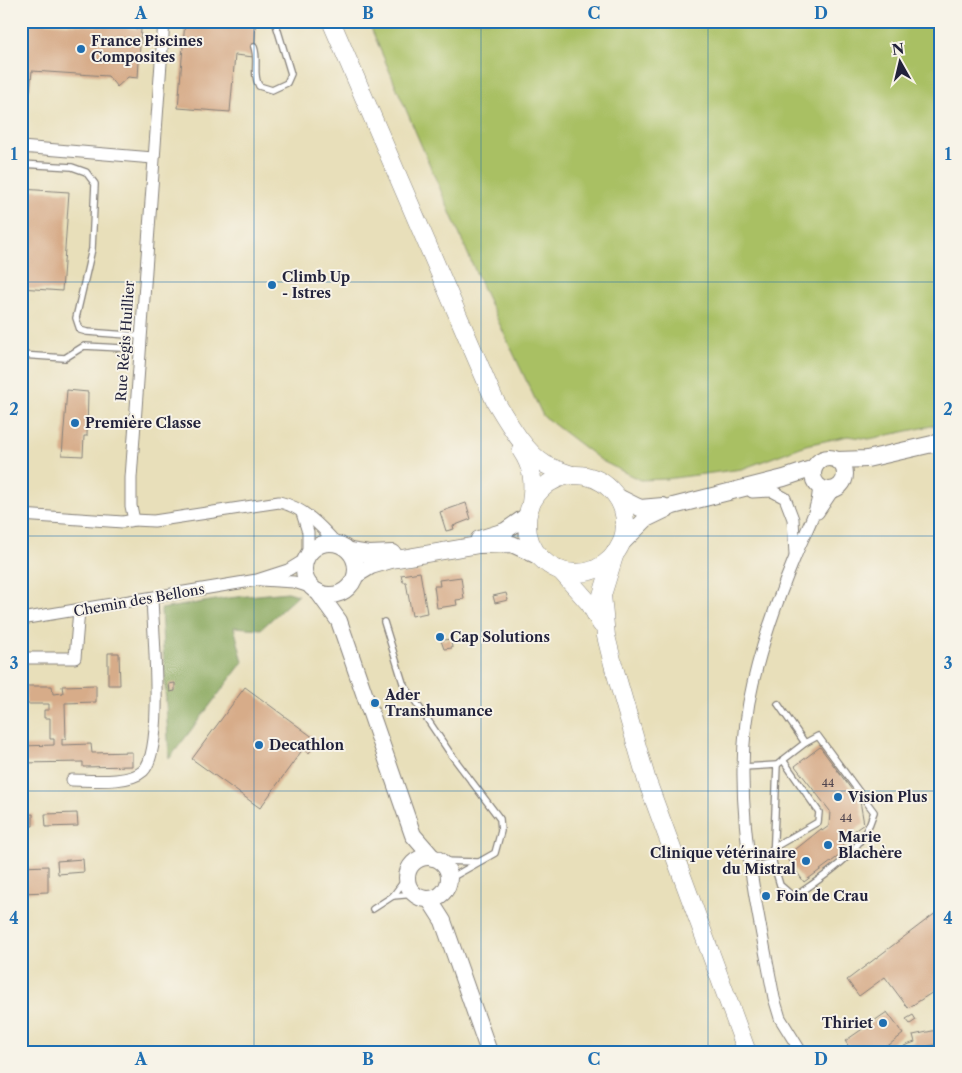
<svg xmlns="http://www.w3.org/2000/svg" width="962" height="1073" font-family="'Libre Caslon Text',serif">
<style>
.green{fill:#a9c064;stroke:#667150}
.forest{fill:#86a65a;stroke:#54644a}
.building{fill:#d7ac89}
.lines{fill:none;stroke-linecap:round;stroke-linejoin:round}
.lane-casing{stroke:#85807a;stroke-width:8}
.street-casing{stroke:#85807a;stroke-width:13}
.secondary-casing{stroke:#85807a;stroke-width:18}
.primary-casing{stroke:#85807a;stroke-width:19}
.lane{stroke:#fff;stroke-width:5.5}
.street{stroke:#fff;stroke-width:11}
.secondary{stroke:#fff;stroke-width:16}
.primary{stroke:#fff;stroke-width:18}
.grid{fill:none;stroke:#1f6fb2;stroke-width:1;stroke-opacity:0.55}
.poi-dot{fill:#1f6fb2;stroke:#f7f3e8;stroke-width:2}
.labels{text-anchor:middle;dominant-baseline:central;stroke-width:4;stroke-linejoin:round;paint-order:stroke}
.number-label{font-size:11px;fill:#4f444e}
.poi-label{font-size:14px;font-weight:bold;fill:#22223b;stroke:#f7f3e8;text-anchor:start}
.street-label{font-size:14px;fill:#22223b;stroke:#f7f3e8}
.neatline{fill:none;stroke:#1f6fb2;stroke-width:2}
.grid-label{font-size:16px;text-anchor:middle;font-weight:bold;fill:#1f6fb2}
</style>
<rect width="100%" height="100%" fill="#f7f3e8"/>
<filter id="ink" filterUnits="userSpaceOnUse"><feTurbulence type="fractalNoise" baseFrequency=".02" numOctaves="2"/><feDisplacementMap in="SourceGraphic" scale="10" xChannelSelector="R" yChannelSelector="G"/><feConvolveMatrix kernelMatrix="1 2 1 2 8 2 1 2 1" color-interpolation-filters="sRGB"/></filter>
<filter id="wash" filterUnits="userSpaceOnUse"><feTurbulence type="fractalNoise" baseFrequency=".0096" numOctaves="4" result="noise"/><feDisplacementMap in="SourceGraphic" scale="20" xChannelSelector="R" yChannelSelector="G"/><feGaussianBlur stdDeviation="1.12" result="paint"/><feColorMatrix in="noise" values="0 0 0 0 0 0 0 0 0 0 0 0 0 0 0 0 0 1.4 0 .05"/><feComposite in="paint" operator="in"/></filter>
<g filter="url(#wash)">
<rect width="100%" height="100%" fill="#e8dfba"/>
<path class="green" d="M 368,21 L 941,21 L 941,424 L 869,439 L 848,436 L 806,445 L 742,469 L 666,479 L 640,480 L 602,461 L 543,416 L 483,289 Z"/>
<path class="forest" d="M 288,592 L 298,595 L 261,629 L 234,627 L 243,662 L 169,759 L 161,609 L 228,598 Z"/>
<g id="blocks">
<g class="building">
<path d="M 21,21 L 141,29 L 138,78 L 128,77 L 117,87 L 108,76 L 32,71 L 30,90 L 21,90 Z"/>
<path d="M 185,21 L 256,21 L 254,57 L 235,55 L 230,112 L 178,108 Z"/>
<path d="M 21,189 L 69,192 L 62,291 L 21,288 Z"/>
<path d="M 67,390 L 88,392 L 87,436 L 84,436 L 83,456 L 62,455 Z"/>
<path d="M 466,503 L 471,519 L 453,526 L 454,529 L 446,531 L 440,512 Z"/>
<path d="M 420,572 L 427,613 L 412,616 L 406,582 L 403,582 L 401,575 Z"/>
<path d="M 461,577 L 464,599 L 456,600 L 457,605 L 437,608 L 434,586 L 440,586 L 439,580 Z"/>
<path d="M 506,593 L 508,600 L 495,603 L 493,596 Z"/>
<path d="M 439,635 L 442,635 L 443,640 L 451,639 L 452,648 L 444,649 Z"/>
<path d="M 108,653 L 119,653 L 120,685 L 108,685 Z"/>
<path d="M 175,683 L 175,691 L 170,692 L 169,684 Z"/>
<path d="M 96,685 L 96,702 L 65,703 L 66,739 L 62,739 L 62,745 L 91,744 L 92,753 L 132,752 L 132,766 L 83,767 L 83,762 L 21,763 L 21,746 L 54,745 L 54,739 L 50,739 L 50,718 L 44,718 L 44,710 L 49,710 L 49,704 L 26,704 L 25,686 L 52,686 L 53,694 L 63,693 L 62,686 Z"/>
<path d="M 245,687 L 318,741 L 309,753 L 303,749 L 260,808 L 192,759 Z"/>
<path d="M 820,747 L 860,801 L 864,824 L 840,841 L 847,850 L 804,882 L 786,857 L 821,829 L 822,831 L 829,826 L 830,811 L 795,766 Z"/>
<path d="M 77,813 L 78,826 L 46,827 L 45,814 Z"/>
<path d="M 33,814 L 33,826 L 21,826 L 21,815 Z"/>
<path d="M 83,859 L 84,872 L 58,874 L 57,861 Z"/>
<path d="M 48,866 L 48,892 L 21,893 L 21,867 Z"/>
<path d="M 941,909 L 941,987 L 908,1008 L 885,977 L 859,996 L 847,980 Z"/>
<path d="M 887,1012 L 903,1034 L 880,1052 L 853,1052 L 845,1041 Z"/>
<path d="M 913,1015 L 916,1020 L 910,1024 L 906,1019 Z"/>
<path d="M 937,1030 L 941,1043 L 906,1052 L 904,1046 L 915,1042 L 913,1035 Z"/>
</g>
</g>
</g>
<g filter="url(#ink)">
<use href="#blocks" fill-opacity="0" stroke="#85807a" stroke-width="1"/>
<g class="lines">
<defs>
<g id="lane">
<path d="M 254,47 C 259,60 252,74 259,86 L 272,90 L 287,83 L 291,74 L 275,21"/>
<path d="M 21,164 L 72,167 L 86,172 L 95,184 L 92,249 L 76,318 L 80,330 L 87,332 L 141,336"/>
<path d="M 21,355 L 65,358 L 84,346 L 140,349"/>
<path d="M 384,622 L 403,683 L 450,753 L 500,819 L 501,831 L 495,853 L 449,879"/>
<path d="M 778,704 L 805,743 L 783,760"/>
<path d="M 743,767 L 777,765 L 773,862 L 751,867"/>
<path d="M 773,848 L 818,822 L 819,812 L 783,760 L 777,765"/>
<path d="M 440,861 L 477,862"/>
<path d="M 773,862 L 780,885 L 794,897 C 828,873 861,855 874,812 L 818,736 L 805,743"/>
<path d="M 393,896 L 415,894"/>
<path d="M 373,909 L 393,896 L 407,877"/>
</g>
<g id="street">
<path d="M 164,21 L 131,478 L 131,506 L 134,520 L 154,521 L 279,502 C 303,507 321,526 336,543"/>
<path d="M 21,147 L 153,158"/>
<path d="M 752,492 L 772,491 L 785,498 L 793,519 L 795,555"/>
<path d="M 302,513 L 308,532 L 308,555"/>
<path d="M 818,513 L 834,489"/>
<path d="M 21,515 L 123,522 L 134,520"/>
<path d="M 261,580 L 294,582 L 313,588"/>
<path d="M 21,619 L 257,580 L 288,570 L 306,559"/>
<path d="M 21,658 L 75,658 L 79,610"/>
<path d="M 72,780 C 90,780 129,784 143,771 C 165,750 153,631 152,598"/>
<path d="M 801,1052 L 780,1018 L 774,998 C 755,896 728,786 753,683 C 763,640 778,598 795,557 C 805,531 817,516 819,487"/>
</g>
<g id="secondary">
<circle cx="829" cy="474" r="16"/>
<path d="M 837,460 L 867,459 L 941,442"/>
<path d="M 618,497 L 640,508 L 663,506"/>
<path d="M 479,539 L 505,531 L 528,515"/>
<circle cx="330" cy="569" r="26"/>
<path d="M 620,545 L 646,519 L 673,506 L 784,478 L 814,468"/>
<path d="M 350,551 L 369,554 L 393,553"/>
<path d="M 356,575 L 371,566 L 391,560 L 478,545 L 512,544 L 540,557"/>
<path d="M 318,592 L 339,621 L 413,835 L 433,858"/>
<circle cx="428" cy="878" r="21"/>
<path d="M 429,899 L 443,921 L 489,1052"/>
</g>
<g id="primary">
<path d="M 331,21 L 494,399 C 506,419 525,453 546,465 C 554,469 563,472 572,475"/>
<path d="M 521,450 C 533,468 534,482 531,503"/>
<circle cx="576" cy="524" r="49"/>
<path d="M 615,553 L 602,595 L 606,636 L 613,664 L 647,781 L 747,1052"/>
<path d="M 560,570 L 590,604 L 601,624"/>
</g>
</defs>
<use href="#lane" class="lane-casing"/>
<use href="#street" class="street-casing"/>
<use href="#secondary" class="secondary-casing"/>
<use href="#primary" class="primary-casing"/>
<use href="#lane" class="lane"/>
<use href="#street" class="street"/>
<use href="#secondary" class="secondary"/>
<use href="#primary" class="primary"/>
</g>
</g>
<path class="grid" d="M 254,21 L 254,1052M 481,21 L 481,1052M 708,21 L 708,1052M 21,282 L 941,282M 21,536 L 941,536M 21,791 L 941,791"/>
<g class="poi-dot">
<circle cx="81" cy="49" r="5"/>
<circle cx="272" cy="285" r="5"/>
<circle cx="75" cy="423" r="5"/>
<circle cx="440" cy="637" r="5"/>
<circle cx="375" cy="703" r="5"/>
<circle cx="259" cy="745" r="5"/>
<circle cx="838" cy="797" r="5"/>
<circle cx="828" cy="845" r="5"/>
<circle cx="806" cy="861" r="5"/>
<circle cx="766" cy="896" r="5"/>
<circle cx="883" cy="1023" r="5"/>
</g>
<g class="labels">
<g class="number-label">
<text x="828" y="783">44</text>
<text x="846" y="818">44</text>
</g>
<g class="poi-label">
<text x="91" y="41">France Piscines<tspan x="91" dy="16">Composites</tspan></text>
<text x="282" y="277">Climb Up<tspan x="282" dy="16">- Istres</tspan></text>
<text x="85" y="423">Première Classe</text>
<text x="450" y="637">Cap Solutions</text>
<text x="385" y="695">Ader<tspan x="385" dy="16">Transhumance</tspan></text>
<text x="269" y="745">Decathlon</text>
<text x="848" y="797">Vision Plus</text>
<text x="838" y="837">Marie<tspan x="838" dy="16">Blachère</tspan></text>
<text x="796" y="853" text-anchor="end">Clinique vétérinaire<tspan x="796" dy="16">du Mistral</tspan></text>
<text x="776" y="896">Foin de Crau</text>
<text x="873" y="1023" text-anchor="end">Thiriet</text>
</g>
<g class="street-label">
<text transform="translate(125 341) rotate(-86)">Rue Régis Huillier</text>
<text transform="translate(139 600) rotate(-10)">Chemin des Bellons</text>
</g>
</g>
<rect width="962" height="1073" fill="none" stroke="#f7f3e8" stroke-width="55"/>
<g transform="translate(900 62) rotate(352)" stroke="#f7f3e8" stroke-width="4" paint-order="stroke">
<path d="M0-4L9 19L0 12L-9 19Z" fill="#22223b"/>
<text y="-8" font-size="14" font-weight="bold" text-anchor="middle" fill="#22223b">N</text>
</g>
<rect x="28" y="28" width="906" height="1018" class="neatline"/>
<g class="grid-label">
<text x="141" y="19">A</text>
<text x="368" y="19">B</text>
<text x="594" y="19">C</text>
<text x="821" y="19">D</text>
<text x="14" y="160">1</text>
<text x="948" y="160">1</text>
<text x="14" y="415">2</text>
<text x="948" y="415">2</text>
<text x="14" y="669">3</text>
<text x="948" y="669">3</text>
<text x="14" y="924">4</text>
<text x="948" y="924">4</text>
<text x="141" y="1065">A</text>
<text x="368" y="1065">B</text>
<text x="594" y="1065">C</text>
<text x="821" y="1065">D</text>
</g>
</svg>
